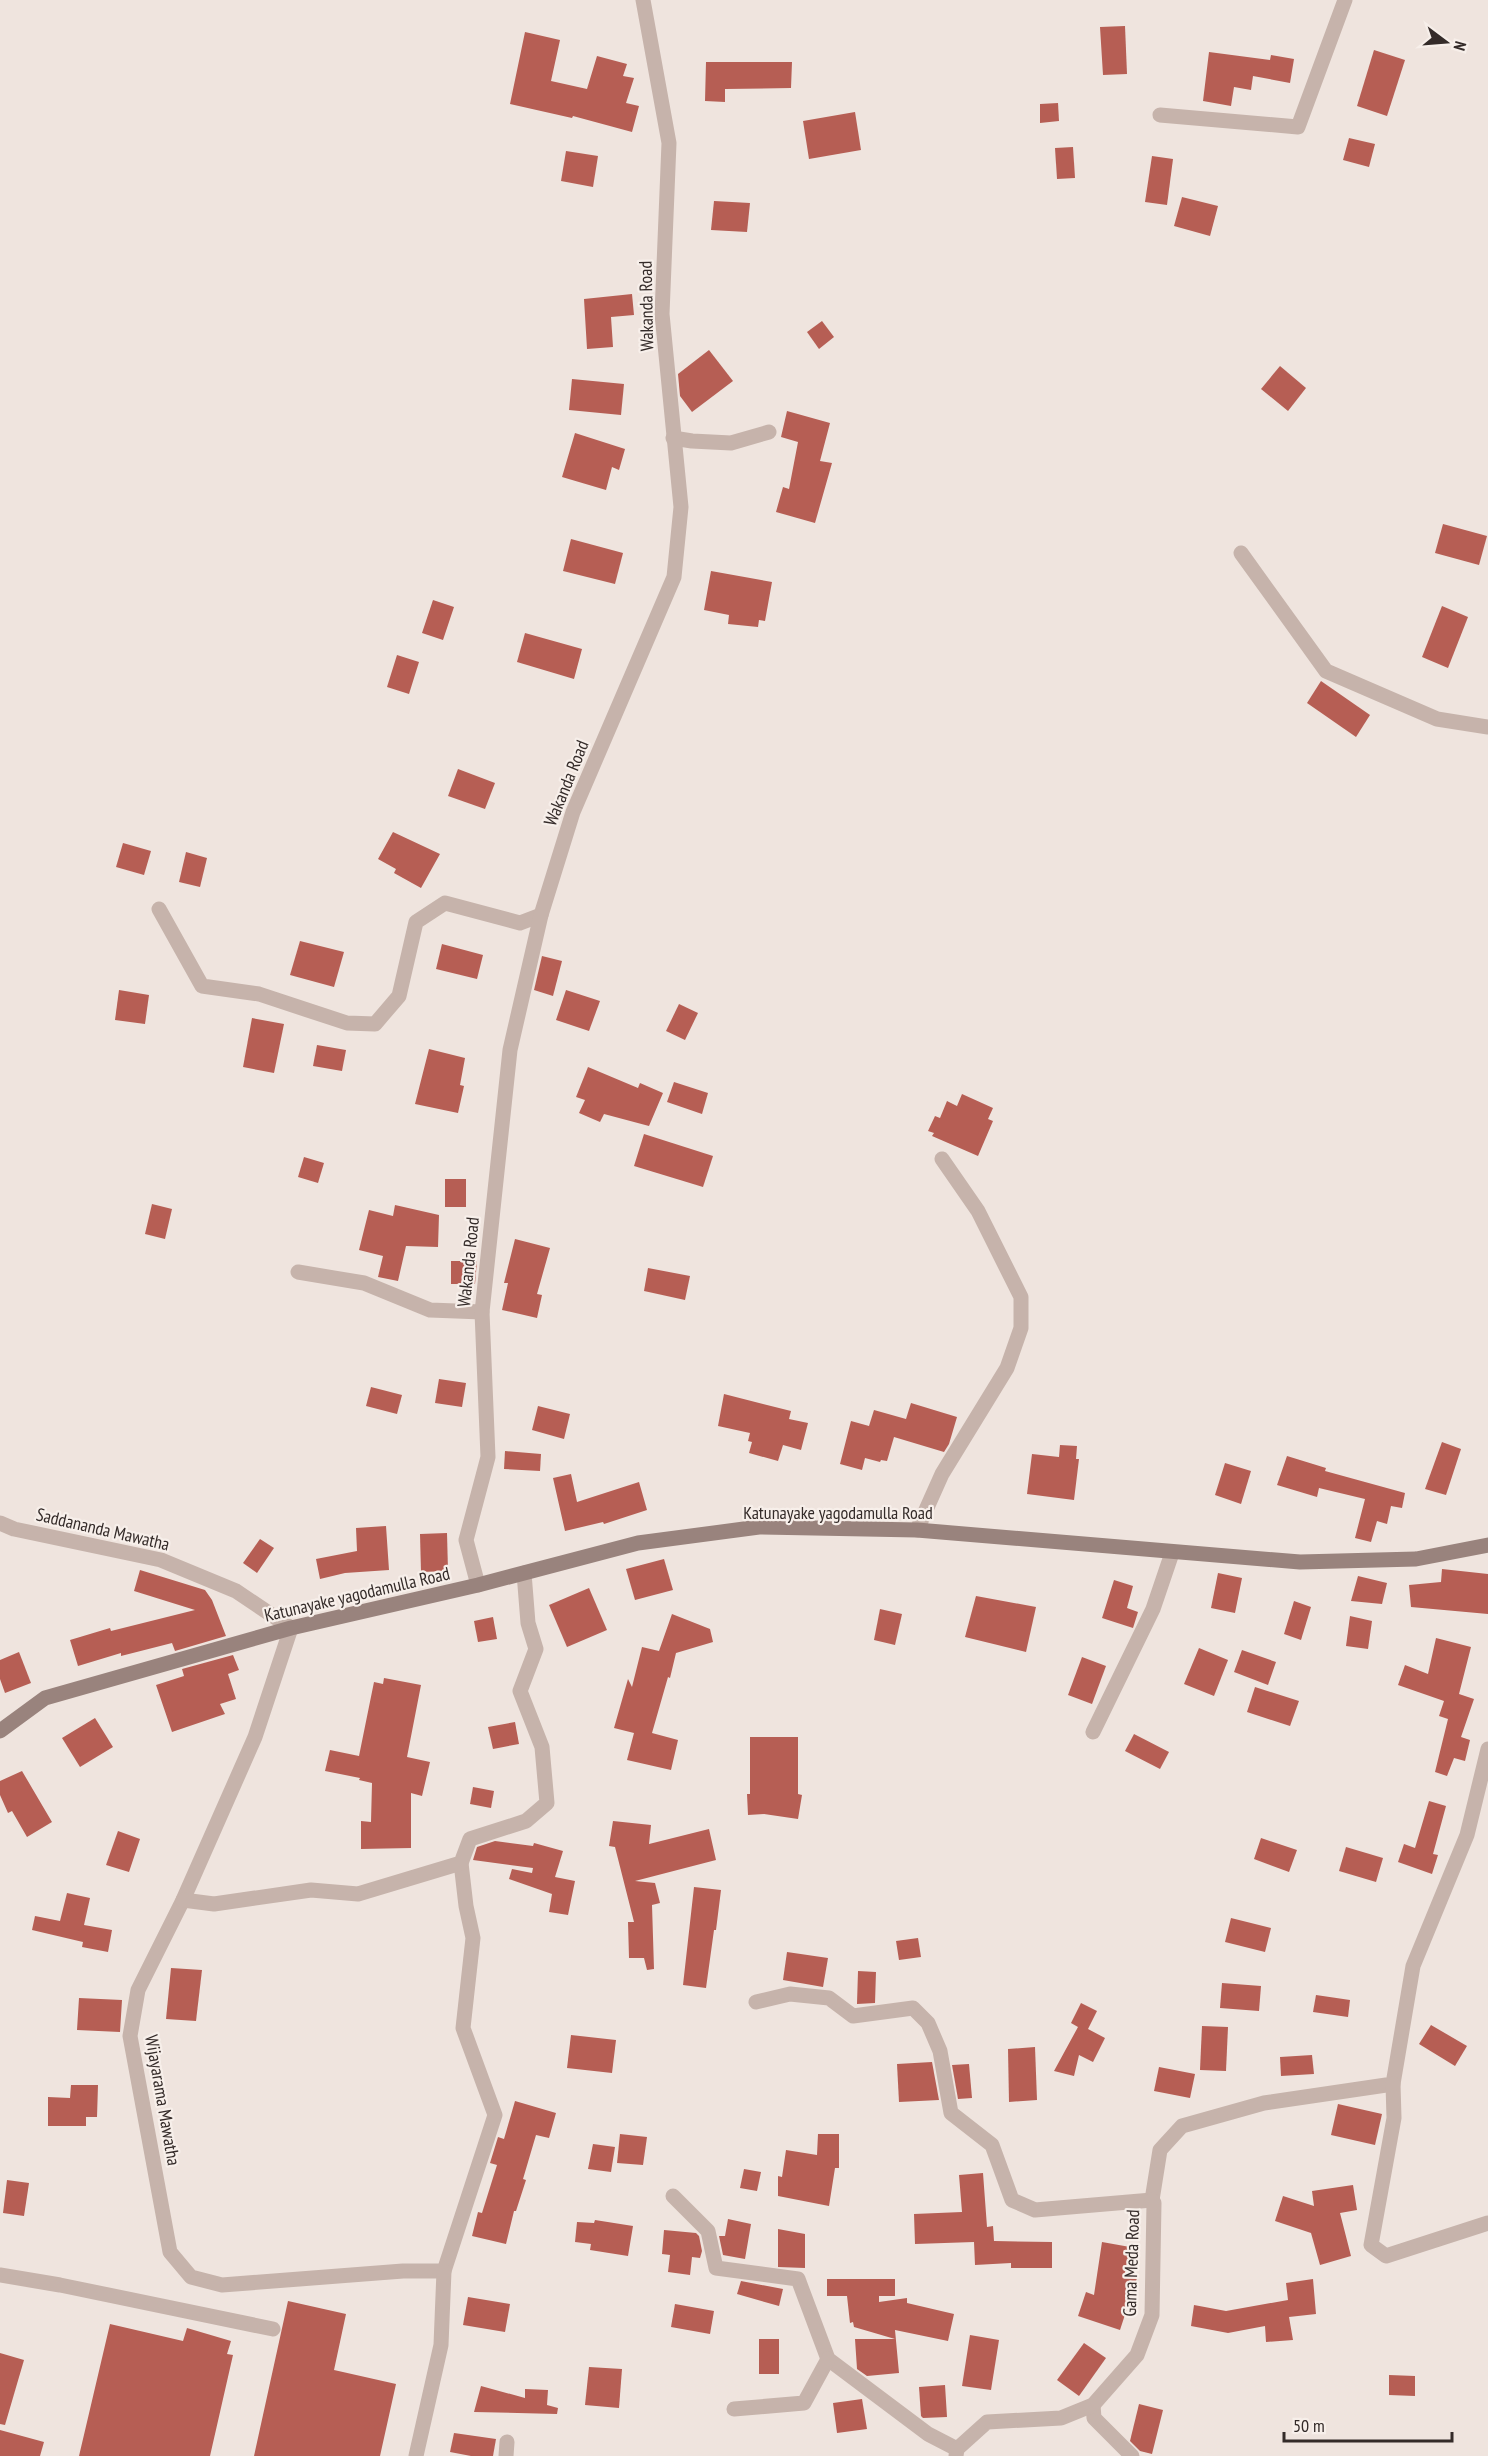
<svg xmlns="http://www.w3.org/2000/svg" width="1488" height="2456" font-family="'PT Sans Narrow',sans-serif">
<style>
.building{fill:#b65e54}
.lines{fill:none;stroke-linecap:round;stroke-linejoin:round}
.street{stroke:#c6b3ab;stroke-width:15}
.secondary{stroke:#99837d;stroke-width:15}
.labels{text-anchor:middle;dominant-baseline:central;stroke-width:4.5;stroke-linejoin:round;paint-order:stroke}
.street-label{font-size:18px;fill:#342b29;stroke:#f7efea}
</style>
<rect width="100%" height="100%" fill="#efe4de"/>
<g class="building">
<path d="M 1125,26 L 1127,74 L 1103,75 L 1100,27 Z"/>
<path d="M 525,32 L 560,40 L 551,81 L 587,89 L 597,56 L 627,64 L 623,76 L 634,78 L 626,103 L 639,106 L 632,132 L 573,116 L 572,118 L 510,104 Z"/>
<path d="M 1374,50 L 1405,60 L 1387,116 L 1357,106 Z"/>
<path d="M 1209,52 L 1270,60 L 1271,55 L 1294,59 L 1290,83 L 1253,76 L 1251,90 L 1234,87 L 1231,106 L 1203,101 Z"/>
<path d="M 706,62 L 792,62 L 791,88 L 725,89 L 725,102 L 705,101 Z"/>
<path d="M 1058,103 L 1059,121 L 1040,123 L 1040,104 Z"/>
<path d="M 855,112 L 861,150 L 809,159 L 803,121 Z"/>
<path d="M 1349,138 L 1375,144 L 1369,167 L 1343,160 Z"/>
<path d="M 1073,147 L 1075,178 L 1057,179 L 1055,148 Z"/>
<path d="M 566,151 L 598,156 L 593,187 L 561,181 Z"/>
<path d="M 1152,156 L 1173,159 L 1167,205 L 1145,202 Z"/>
<path d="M 1182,197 L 1218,206 L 1210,236 L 1174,226 Z"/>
<path d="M 714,201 L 750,203 L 747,232 L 711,230 Z"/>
<path d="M 632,294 L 634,315 L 611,317 L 613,347 L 587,349 L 584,299 Z"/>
<path d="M 822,321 L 834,337 L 819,349 L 807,332 Z"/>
<path d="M 709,350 L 733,381 L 692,412 L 680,396 L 678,374 Z"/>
<path d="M 1280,366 L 1306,388 L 1288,411 L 1261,389 Z"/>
<path d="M 572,379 L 624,384 L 621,415 L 569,410 Z"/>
<path d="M 787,411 L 830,423 L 820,461 L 832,463 L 815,523 L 776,512 L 783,487 L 789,489 L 798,442 L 781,437 Z"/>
<path d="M 575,433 L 625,449 L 619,470 L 612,467 L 606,490 L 562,477 Z"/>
<path d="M 1443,524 L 1487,536 L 1479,565 L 1435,553 Z"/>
<path d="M 571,539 L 623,553 L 615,584 L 563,571 Z"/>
<path d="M 711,571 L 772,582 L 765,621 L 759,620 L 758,627 L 728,624 L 729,615 L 704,610 Z"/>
<path d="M 433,600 L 454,607 L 443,640 L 422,633 Z"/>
<path d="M 1442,606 L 1468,617 L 1448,668 L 1422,657 Z"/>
<path d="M 525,633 L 582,649 L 574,679 L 517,662 Z"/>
<path d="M 397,655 L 419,662 L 409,694 L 387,687 Z"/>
<path d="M 1321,681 L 1370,715 L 1356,737 L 1307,703 Z"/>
<path d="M 458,769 L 495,783 L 485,809 L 448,796 Z"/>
<path d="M 393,832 L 440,854 L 421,888 L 394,873 L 396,869 L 378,859 Z"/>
<path d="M 123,843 L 151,851 L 144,875 L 116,867 Z"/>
<path d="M 186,852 L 207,858 L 200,887 L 179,882 Z"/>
<path d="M 300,941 L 344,952 L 334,987 L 290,975 Z"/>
<path d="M 442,944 L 483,955 L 477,979 L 436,969 Z"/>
<path d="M 542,956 L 562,961 L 553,996 L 534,990 Z"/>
<path d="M 119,990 L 149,995 L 145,1024 L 115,1020 Z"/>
<path d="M 566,990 L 600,1001 L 589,1031 L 556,1020 Z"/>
<path d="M 679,1004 L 698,1013 L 685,1040 L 666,1031 Z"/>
<path d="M 252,1018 L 284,1024 L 274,1073 L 243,1067 Z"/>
<path d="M 317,1045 L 346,1050 L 342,1071 L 313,1066 Z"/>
<path d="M 429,1049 L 465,1058 L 460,1085 L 464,1086 L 458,1113 L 415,1104 Z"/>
<path d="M 588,1067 L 638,1088 L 640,1083 L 663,1093 L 649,1126 L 604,1114 L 600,1122 L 579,1113 L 585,1100 L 576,1097 Z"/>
<path d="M 674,1082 L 708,1093 L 702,1114 L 667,1102 Z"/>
<path d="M 962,1094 L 993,1108 L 988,1119 L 993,1121 L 978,1156 L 932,1136 L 934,1133 L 928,1131 L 935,1116 L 940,1118 L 947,1101 L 957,1106 Z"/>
<path d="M 644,1134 L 713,1156 L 703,1187 L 634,1166 Z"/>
<path d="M 304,1157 L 324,1163 L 318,1183 L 298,1177 Z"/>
<rect x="445" y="1179" width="21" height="28"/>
<path d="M 152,1204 L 172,1209 L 165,1239 L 145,1234 Z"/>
<path d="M 395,1205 L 439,1215 L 438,1247 L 406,1246 L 398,1281 L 378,1277 L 383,1256 L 359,1250 L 369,1210 L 393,1216 Z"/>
<path d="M 515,1239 L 550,1248 L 537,1294 L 542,1295 L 537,1318 L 502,1310 L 508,1283 L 504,1283 Z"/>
<path d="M 451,1261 L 477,1261 L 475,1284 L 451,1284 Z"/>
<path d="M 648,1268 L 690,1276 L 685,1300 L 644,1291 Z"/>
<path d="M 439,1379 L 466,1383 L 462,1407 L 435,1403 Z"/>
<path d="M 371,1387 L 402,1395 L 397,1414 L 366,1406 Z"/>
<path d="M 724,1394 L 791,1411 L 789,1419 L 808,1423 L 801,1450 L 783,1445 L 778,1461 L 749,1453 L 752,1442 L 748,1441 L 750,1433 L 718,1426 Z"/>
<path d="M 911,1403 L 957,1417 L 949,1444 L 944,1452 L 894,1437 L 887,1461 L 881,1460 L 880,1462 L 865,1458 L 862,1470 L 840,1464 L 851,1421 L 869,1426 L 874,1410 L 906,1419 Z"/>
<path d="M 538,1406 L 570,1414 L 564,1439 L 532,1430 Z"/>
<path d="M 1442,1442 L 1461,1449 L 1446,1495 L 1425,1489 Z"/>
<path d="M 1060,1445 L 1077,1446 L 1076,1459 L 1079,1459 L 1074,1500 L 1027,1494 L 1032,1454 L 1059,1457 Z"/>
<path d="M 505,1451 L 541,1454 L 540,1471 L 504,1469 Z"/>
<path d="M 1287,1456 L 1326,1468 L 1325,1471 L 1405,1493 L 1402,1508 L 1391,1506 L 1387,1524 L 1377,1521 L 1371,1542 L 1355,1538 L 1365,1499 L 1319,1488 L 1317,1497 L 1277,1485 Z"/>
<path d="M 1225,1463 L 1251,1471 L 1241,1504 L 1215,1495 Z"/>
<path d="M 571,1474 L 577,1502 L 639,1482 L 647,1510 L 604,1524 L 603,1522 L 565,1531 L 553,1478 Z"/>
<path d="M 386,1526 L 389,1570 L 345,1573 L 320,1579 L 316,1559 L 357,1551 L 356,1528 Z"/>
<path d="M 447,1533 L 448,1571 L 421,1572 L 420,1534 Z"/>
<path d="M 260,1539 L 274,1548 L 257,1573 L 243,1563 Z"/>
<path d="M 664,1559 L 673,1590 L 635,1600 L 626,1569 Z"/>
<path d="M 1442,1569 L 1488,1574 L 1488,1614 L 1411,1607 L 1409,1585 L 1441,1582 Z"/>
<path d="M 140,1570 L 205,1590 L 212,1600 L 226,1636 L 175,1651 L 172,1643 L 121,1656 L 121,1653 L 78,1666 L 70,1640 L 110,1628 L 111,1631 L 195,1610 L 134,1591 Z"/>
<path d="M 1218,1573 L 1242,1578 L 1235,1613 L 1211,1608 Z"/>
<path d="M 1358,1576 L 1387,1583 L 1382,1604 L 1351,1601 Z"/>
<path d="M 1114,1580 L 1133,1586 L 1127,1608 L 1138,1612 L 1133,1628 L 1102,1618 Z"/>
<path d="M 589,1588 L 607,1630 L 567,1647 L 549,1605 Z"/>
<path d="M 976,1596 L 1036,1607 L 1026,1652 L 965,1637 Z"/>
<path d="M 1294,1601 L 1311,1607 L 1301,1640 L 1284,1634 Z"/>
<path d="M 880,1609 L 902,1614 L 895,1645 L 874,1640 Z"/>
<path d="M 672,1614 L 710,1629 L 713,1642 L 676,1653 L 670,1678 L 668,1677 L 652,1733 L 678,1740 L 671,1770 L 627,1760 L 634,1733 L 614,1728 L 628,1679 L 632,1687 L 642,1647 L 659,1651 Z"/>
<path d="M 1350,1616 L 1372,1621 L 1368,1649 L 1346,1646 Z"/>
<path d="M 493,1617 L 497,1639 L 478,1642 L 474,1621 Z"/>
<path d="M 1436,1638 L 1471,1647 L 1459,1694 L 1474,1699 L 1461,1737 L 1470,1740 L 1465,1761 L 1454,1758 L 1447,1776 L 1435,1772 L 1448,1719 L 1439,1716 L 1444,1701 L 1398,1685 L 1405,1665 L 1428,1674 Z"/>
<path d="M 1199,1648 L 1228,1660 L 1214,1696 L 1184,1684 Z"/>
<path d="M 1242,1650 L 1276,1662 L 1268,1685 L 1234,1672 Z"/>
<path d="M 19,1652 L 31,1683 L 5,1693 L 0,1679 L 0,1660 Z"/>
<path d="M 233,1655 L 239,1670 L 228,1674 L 236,1699 L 220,1704 L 225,1714 L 172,1732 L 156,1685 L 184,1676 L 182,1669 Z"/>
<path d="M 1082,1657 L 1106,1666 L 1092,1704 L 1068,1695 Z"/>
<path d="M 384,1678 L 421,1685 L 407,1757 L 430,1762 L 422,1796 L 411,1793 L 411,1848 L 361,1849 L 361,1821 L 371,1822 L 372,1783 L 359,1780 L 360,1778 L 325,1771 L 330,1750 L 359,1756 L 374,1682 L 383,1684 Z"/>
<path d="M 1255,1687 L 1299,1701 L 1290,1726 L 1247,1712 Z"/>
<path d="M 95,1718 L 113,1747 L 80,1767 L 62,1738 Z"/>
<path d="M 515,1722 L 519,1744 L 493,1749 L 488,1727 Z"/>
<path d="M 1134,1734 L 1169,1752 L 1160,1769 L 1125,1751 Z"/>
<path d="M 750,1737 L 798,1737 L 798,1794 L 802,1795 L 798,1819 L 764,1814 L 748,1815 L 747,1794 L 750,1794 Z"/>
<path d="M 22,1771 L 52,1822 L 27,1837 L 12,1811 L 8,1813 L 0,1795 L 0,1781 Z"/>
<path d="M 473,1787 L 494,1791 L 491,1808 L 470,1804 Z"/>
<path d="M 1429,1801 L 1446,1806 L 1433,1854 L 1438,1855 L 1432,1874 L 1398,1862 L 1404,1844 L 1415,1848 Z"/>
<path d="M 613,1821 L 651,1825 L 649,1844 L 709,1829 L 716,1860 L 635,1881 L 655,1883 L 660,1903 L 652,1905 L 654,1969 L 647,1970 L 644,1958 L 629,1958 L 628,1922 L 634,1922 L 615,1847 L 609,1846 Z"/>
<path d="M 118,1831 L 140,1839 L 129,1872 L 106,1865 Z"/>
<path d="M 1261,1838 L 1297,1850 L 1289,1872 L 1254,1859 Z"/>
<path d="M 495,1841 L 533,1846 L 534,1843 L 563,1851 L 555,1877 L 575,1881 L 568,1915 L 549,1912 L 552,1894 L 509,1879 L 512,1869 L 532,1873 L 533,1868 L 473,1860 L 477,1847 Z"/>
<path d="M 1346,1847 L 1383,1858 L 1376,1882 L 1339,1871 Z"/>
<path d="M 694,1887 L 721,1890 L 716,1930 L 714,1930 L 706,1988 L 683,1985 Z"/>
<path d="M 67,1893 L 90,1898 L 84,1925 L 112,1930 L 108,1952 L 82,1947 L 83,1942 L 32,1930 L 35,1916 L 60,1921 Z"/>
<path d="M 1231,1918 L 1271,1928 L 1265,1952 L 1225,1942 Z"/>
<path d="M 918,1938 L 921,1957 L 899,1960 L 896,1941 Z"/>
<path d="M 787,1952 L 828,1958 L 823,1987 L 783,1980 Z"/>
<path d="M 171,1968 L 202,1970 L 196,2021 L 166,2019 Z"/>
<path d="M 858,1971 L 876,1972 L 875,2003 L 857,2004 Z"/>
<path d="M 1222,1983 L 1261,1986 L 1259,2011 L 1220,2008 Z"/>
<path d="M 1316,1995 L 1350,2000 L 1348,2017 L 1313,2012 Z"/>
<path d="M 79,1998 L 122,2000 L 120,2032 L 77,2030 Z"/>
<path d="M 1081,2003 L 1097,2011 L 1088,2029 L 1105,2038 L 1093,2062 L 1079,2055 L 1074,2076 L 1054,2071 L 1078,2027 L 1071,2023 Z"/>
<path d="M 1431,2025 L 1467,2046 L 1455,2066 L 1419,2044 Z"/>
<path d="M 1202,2026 L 1228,2027 L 1226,2071 L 1200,2070 Z"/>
<path d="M 571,2035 L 616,2040 L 612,2073 L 567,2068 Z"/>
<path d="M 1035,2047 L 1037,2100 L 1009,2102 L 1008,2049 Z"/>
<path d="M 1312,2055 L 1314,2074 L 1281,2076 L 1280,2057 Z"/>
<path d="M 932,2062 L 939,2100 L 899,2102 L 897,2064 Z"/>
<path d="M 969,2064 L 972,2098 L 958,2099 L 952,2065 Z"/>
<path d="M 1159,2067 L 1195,2074 L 1190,2098 L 1154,2091 Z"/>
<path d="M 71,2085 L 98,2085 L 97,2117 L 86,2117 L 86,2126 L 48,2126 L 48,2097 L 70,2098 Z"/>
<path d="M 515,2101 L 556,2113 L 549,2138 L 536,2135 L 523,2179 L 526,2180 L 516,2211 L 514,2211 L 506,2244 L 472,2236 L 478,2212 L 482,2213 L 497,2165 L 490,2163 L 498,2137 L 504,2139 Z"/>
<path d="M 1338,2104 L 1382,2114 L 1375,2145 L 1331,2135 Z"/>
<path d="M 620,2134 L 647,2137 L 643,2165 L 617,2163 Z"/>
<path d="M 818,2134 L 839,2134 L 839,2168 L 835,2168 L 829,2206 L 778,2196 L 778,2176 L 782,2177 L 786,2150 L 817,2155 Z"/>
<path d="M 593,2144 L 615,2147 L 611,2172 L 588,2169 Z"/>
<path d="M 744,2169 L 761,2172 L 757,2191 L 740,2188 Z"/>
<path d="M 983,2173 L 987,2227 L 993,2226 L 994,2241 L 1052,2242 L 1052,2268 L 1011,2268 L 1011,2263 L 975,2265 L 974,2242 L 915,2244 L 914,2214 L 962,2212 L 959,2175 Z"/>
<path d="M 7,2180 L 29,2183 L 24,2216 L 3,2213 Z"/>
<path d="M 1353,2185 L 1357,2210 L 1340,2213 L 1351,2256 L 1320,2265 L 1311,2233 L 1275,2221 L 1283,2196 L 1314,2206 L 1312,2191 Z"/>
<path d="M 728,2219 L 751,2224 L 745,2259 L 723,2255 L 719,2236 L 725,2236 Z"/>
<path d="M 595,2220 L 633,2226 L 628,2256 L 590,2250 L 591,2244 L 575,2242 L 577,2222 L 594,2223 Z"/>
<path d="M 778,2229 L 805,2234 L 805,2268 L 778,2267 Z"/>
<path d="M 664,2230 L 696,2233 L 699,2236 L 702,2251 L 700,2258 L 692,2257 L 690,2275 L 668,2272 L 670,2255 L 662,2254 Z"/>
<path d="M 1102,2242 L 1130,2247 L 1125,2273 L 1138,2275 L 1120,2330 L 1078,2316 L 1086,2292 L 1094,2295 Z"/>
<path d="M 827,2279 L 895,2279 L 895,2296 L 879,2296 L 879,2302 L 907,2298 L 907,2303 L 954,2314 L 948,2341 L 895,2330 L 899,2373 L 867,2376 L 857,2369 L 855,2339 L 895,2339 L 854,2327 L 853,2322 L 850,2323 L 847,2296 L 827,2296 Z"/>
<path d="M 1313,2279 L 1316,2314 L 1289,2317 L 1293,2340 L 1266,2342 L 1265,2326 L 1228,2333 L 1191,2326 L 1194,2305 L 1226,2311 L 1288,2300 L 1286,2283 Z"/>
<path d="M 741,2281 L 783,2289 L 779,2306 L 737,2294 Z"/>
<path d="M 468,2297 L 510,2304 L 505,2332 L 463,2325 Z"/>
<path d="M 288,2301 L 346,2314 L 334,2370 L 396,2384 L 380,2456 L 254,2456 Z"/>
<path d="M 675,2304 L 714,2311 L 710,2334 L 671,2327 Z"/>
<path d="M 110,2324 L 183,2341 L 187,2328 L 231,2341 L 227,2354 L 233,2355 L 210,2456 L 79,2456 Z"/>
<path d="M 970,2335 L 999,2340 L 991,2390 L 962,2386 Z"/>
<rect x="759" y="2339" width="20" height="35"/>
<path d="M 1084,2343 L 1106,2358 L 1079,2396 L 1057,2380 Z"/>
<path d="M 0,2353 L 24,2360 L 5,2425 L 0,2424 Z"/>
<path d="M 589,2367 L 622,2369 L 619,2408 L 585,2405 Z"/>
<path d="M 1389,2375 L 1415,2376 L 1415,2396 L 1389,2395 Z"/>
<path d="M 945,2385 L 947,2417 L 923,2418 L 921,2416 L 919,2387 Z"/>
<path d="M 481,2386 L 525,2398 L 525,2389 L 548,2390 L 547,2405 L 558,2408 L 557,2414 L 474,2412 Z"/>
<path d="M 862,2399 L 867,2429 L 837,2433 L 833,2403 Z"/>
<path d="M 1139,2404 L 1163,2410 L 1152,2454 L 1140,2451 L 1130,2441 Z"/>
<path d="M 0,2430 L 44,2442 L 40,2456 L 0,2456 Z"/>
<path d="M 454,2433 L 496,2439 L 493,2456 L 471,2456 L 450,2452 Z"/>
</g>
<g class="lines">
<g class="street">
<path d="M 1160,115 L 1298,127 L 1345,0"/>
<path d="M 673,438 L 692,441 L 731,443 L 769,432"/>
<path d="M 1241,553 L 1326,671 L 1437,719 L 1488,727"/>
<path d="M 159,909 L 202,986 L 259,994 L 347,1023 L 375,1024 L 399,996 L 416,922 L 445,903 L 520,923 L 541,915"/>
<path d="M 298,1272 L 364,1283 L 430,1310 L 482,1312"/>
<path d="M 0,1523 L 14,1529 L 161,1560 L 236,1591 L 291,1628 L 255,1737 L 183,1900 L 138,1990 L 130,2036 L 170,2252 L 191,2277 L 222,2285 L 403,2271 L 444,2271 L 495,2115 L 463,2028 L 473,1938 L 466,1906 L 461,1863"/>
<path d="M 917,1530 L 942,1474 L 1007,1368 L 1021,1328 L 1021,1297 L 978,1211 L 942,1159"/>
<path d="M 478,1585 L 466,1540 L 488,1457 L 482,1312 L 510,1050 L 541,915 L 573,812 L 674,577 L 681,507 L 662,314 L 669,143 L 643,0"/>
<path d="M 1093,1732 L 1153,1609 L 1172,1553"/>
<path d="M 183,1900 L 214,1904 L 311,1890 L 358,1894 L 461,1863 L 470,1839 L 526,1821 L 547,1803 L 542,1747 L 520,1691 L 536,1649 L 528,1623 L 524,1573"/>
<path d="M 756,2002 L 790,1994 L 829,1998 L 853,2016 L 913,2008 L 928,2023 L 940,2051 L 951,2113 L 992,2145 L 1012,2200 L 1035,2210 L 1152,2200 L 1160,2150 L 1182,2126 L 1264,2103 L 1393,2084 L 1413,1966 L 1467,1835 L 1488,1749"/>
<path d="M 1393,2084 L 1394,2118 L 1371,2245 L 1386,2256 L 1488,2223"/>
<path d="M 673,2196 L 708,2231 L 716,2268 L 798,2279 L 828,2359 L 928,2434 L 957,2449"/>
<path d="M 0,2275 L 60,2285 L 273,2329"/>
<path d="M 1093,2405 L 1094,2418 L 1132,2456"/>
<path d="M 734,2409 L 804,2403 L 828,2359"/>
<path d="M 416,2456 L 441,2345 L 444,2271"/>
<path d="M 506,2456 L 507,2442"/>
<path d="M 956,2456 L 957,2449 L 987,2422 L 1061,2418 L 1093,2405 L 1137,2355 L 1152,2315 L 1154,2203 L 1152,2200"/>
</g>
<path class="secondary" d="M 0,1731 L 45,1698 L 291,1628 L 478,1585 L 638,1543 L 759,1527 L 917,1530 L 1300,1562 L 1416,1559 L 1488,1545"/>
</g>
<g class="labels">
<g class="street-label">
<text transform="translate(646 306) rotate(-91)">Wakanda Road</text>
<text transform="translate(566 783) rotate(-68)">Wakanda Road</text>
<text transform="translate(468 1262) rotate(-84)">Wakanda Road</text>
<text x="838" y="1512">Katunayake yagodamulla Road</text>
<text transform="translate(103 1529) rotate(13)">Saddananda Mawatha</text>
<text transform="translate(357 1594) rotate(-13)">Katunayake yagodamulla Road</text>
<text transform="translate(163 2100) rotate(80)">Wijayarama Mawatha</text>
<text transform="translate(1131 2263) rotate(-88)">Gama Meda Road</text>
</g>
</g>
<g transform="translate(1446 42) rotate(106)" stroke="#f7efea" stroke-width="4.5" paint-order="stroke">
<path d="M0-4.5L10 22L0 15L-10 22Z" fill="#342b29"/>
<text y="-9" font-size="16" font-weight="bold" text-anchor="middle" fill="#342b29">N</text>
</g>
<path d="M1284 2432v9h168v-9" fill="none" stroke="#342b29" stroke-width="3"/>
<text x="1293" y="2432" font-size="18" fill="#342b29" stroke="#f7efea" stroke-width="4.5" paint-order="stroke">50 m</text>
</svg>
